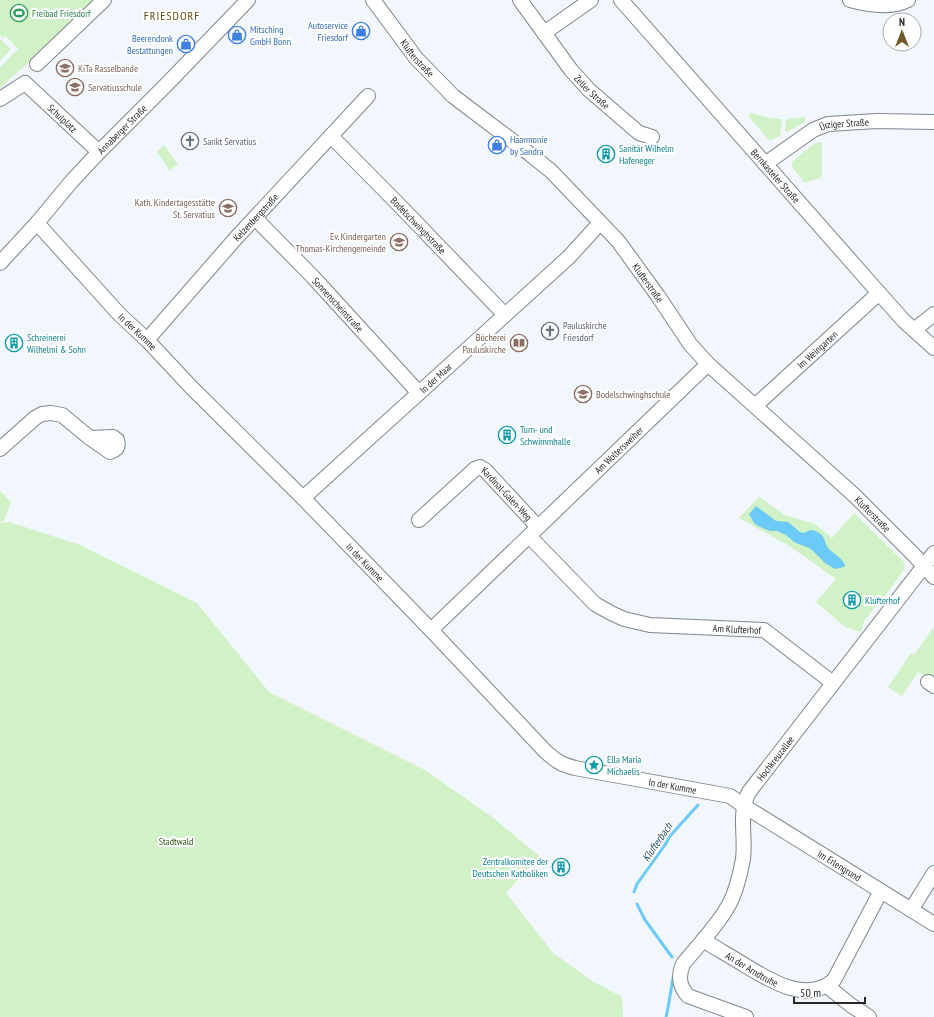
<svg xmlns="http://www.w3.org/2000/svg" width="934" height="1017" font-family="'PT Sans Narrow',sans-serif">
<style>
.green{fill:#d1f1c6}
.water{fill:#6ccaf8}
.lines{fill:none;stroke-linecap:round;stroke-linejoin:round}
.stream{stroke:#6ccaf8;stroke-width:3}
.minor-casing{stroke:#7f868d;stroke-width:16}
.minor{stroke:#fff;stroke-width:14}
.labels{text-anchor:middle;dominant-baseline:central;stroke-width:4;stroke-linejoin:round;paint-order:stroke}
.leisure-label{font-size:10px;fill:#27864d;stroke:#fff;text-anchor:start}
.shop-label{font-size:10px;fill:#366cbe;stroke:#fff;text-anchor:end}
.street-label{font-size:10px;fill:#26282b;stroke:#fff}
.education-label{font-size:10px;fill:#785e54;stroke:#fff;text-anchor:start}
.worship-label{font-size:10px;fill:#5b616d;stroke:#fff;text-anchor:start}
.culture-label{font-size:10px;fill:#0d838f;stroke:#fff;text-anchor:start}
.park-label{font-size:10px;fill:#275710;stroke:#fff}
.water-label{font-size:11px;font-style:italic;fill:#264e62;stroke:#fff}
.quarter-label{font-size:12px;letter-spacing:1px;fill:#654b11;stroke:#fff}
</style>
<rect width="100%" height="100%" fill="#f1f7fd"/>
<g class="green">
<path d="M 0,0 L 95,0 L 48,47 L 38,52 L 26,65 L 13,76 L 0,88 L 0,67 L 18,49 L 6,36 L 3,38 L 0,35 Z"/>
<path d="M 0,39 L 11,49 L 0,61 Z"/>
<path d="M 751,113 L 769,118 L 782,119 L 780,136 L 771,140 L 768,139 L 749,117 L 748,115 Z"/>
<path d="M 805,117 L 805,122 L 787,132 L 785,131 L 786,119 Z"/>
<path d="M 822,142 L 822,177 L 805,183 L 792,167 L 792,162 L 815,143 Z"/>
<path d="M 164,145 L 178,164 L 170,171 L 157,152 Z"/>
<path d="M 0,491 L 11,502 L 4,521 L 0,522 Z"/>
<path d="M 759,497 L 785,515 L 815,524 L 832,538 L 854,513 L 904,562 L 905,566 L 903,571 L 881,602 L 879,602 L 864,621 L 861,632 L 845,627 L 816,602 L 836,579 L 788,545 L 739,518 Z"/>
<path d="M 9,522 L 80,545 L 197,603 L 269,692 L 425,770 L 492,817 L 539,856 L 506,893 L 553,953 L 592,981 L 622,997 L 623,1017 L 0,1017 L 0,523 Z"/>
<path d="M 933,628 L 934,629 L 934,683 L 918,672 L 902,696 L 888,687 L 911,653 L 914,655 Z"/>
</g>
<path class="water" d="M 756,506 L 776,521 L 788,522 L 800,532 L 804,533 L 810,530 C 813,530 817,531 819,533 C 826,537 824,544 829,549 C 834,554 842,558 845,565 L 844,567 L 835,569 L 825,563 L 811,549 L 794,542 L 786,535 L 777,531 L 770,531 L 758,526 L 754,523 L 749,514 Z"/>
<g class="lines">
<g class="stream">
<path d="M 634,892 L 637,884 L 665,845 L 670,836 L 698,805"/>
<path d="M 637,904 L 645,920 L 672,957"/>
<path d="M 666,1017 L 668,1008 L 673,978"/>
</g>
<defs>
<g id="minor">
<path id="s1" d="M 373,0 L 416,58 L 453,96 L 531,155 L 551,171 L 618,241 L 658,296 L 690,344 L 708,364 L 854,495 L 914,555 L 934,577"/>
<path id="s2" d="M 520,0 L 571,70 L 589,90 L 639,133 L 652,137"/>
<path id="s3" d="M 621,0 L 879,293 L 904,321 L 934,348"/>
<path d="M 850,0 C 868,5 890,9 908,0"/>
<path d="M 544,33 L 591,0"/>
<path d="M 37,64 L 104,0"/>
<path id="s4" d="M 0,99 L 25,83 L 99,152"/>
<path id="s5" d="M 331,136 L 403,209 L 505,315"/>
<path id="s6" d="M 765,164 L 813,130 L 828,124 L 877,121 L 934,122"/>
<path id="s7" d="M 255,218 L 313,277 L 419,393"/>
<path id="s8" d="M 37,223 L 119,314 L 147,340 L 191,387 L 303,498 L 431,630 L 545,751 C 556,761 560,764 575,768 L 730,796 L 744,806 L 934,924"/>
<path id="s9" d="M 0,263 L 37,223 L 71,182 L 99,152 L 167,84 L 248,0"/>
<path d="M 914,330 L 934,314"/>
<path id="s10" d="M 147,340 L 236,238 L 368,96"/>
<path id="s11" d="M 755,406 L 879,293"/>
<path d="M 0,449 L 35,418 L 42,414 L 51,413 L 62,415 L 90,438 L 110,452 C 116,450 119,447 117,440 L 113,437 L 90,438"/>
<path id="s12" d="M 303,498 L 569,257 L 600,223"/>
<path id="s13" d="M 419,520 L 475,469 L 480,467 L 485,470 L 538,527"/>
<path id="s14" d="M 529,536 L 595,604 L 611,613 L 624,619 L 650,625 L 764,630 L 833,683"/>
<path id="s15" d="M 431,630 L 708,364"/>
<path d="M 928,682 L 934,686"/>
<path d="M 911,910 L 934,873"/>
<path id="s16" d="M 703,940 C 717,949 732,957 746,966 C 771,981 807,1004 834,980 L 881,891"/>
<path d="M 827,986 L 852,1006 L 869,1017"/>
<path id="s17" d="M 746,1017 L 688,996 C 679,986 678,976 683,964 C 697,947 716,927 727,908 C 736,894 740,875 743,859 C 746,837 738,812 749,792 L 934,553"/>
</g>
</defs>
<use href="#minor" class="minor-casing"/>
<use href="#minor" class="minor"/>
</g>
<defs>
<symbol id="stadium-ring" viewBox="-11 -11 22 22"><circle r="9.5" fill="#fff" stroke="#2e9e5b" stroke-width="1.5"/><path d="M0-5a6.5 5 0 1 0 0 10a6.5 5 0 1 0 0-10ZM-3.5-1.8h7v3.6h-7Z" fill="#2e9e5b"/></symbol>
<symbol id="shop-ring" viewBox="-11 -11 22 22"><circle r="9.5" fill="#fff" stroke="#3f7fe0" stroke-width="1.5"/><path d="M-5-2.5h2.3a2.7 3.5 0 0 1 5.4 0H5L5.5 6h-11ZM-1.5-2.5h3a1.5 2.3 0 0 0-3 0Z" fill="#3f7fe0"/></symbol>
<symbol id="school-ring" viewBox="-11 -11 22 22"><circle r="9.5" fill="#fff" stroke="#8d6e63" stroke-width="1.5"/><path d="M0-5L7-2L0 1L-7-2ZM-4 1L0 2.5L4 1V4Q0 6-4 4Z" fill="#8d6e63"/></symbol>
<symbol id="church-ring" viewBox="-11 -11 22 22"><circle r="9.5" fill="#fff" stroke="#6b7280" stroke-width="1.5"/><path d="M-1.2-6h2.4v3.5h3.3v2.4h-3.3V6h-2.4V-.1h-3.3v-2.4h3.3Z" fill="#6b7280"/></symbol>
<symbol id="building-ring" viewBox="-11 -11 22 22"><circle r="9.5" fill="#fff" stroke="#0f9aa8" stroke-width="1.5"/><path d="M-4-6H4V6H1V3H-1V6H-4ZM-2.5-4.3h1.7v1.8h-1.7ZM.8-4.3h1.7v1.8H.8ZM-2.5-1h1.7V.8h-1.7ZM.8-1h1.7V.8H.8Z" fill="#0f9aa8"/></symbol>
<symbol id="library-ring" viewBox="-11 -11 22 22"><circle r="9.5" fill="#fff" stroke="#8d6e63" stroke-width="1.5"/><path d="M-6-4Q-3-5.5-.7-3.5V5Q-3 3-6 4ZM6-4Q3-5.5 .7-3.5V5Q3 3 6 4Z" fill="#8d6e63"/></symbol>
<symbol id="sight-ring" viewBox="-11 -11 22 22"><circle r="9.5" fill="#fff" stroke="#0f9aa8" stroke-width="1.5"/><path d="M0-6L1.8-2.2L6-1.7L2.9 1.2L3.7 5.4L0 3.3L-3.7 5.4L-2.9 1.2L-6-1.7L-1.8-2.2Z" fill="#0f9aa8"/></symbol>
</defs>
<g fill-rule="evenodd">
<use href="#stadium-ring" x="9" y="3" width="20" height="20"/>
<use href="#shop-ring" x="351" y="21" width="20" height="20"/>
<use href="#shop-ring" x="227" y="25" width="20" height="20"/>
<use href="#shop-ring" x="176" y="34" width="20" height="20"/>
<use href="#school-ring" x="55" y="58" width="20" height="20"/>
<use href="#school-ring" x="65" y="77" width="20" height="20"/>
<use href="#church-ring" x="180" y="131" width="20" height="20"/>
<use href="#shop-ring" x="487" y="135" width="20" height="20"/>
<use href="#building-ring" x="596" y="144" width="20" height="20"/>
<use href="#school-ring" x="218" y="198" width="20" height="20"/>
<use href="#school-ring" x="389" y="232" width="20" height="20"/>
<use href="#church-ring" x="540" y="321" width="20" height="20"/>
<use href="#building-ring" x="4" y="333" width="20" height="20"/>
<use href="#library-ring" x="509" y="333" width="20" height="20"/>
<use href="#school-ring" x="573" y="384" width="20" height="20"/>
<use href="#building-ring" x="497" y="425" width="20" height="20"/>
<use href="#building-ring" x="842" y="590" width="20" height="20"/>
<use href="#sight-ring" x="584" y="755" width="20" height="20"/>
<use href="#building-ring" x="551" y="857" width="20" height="20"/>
</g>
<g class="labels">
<g class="leisure-label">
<text x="32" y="13">Freibad Friesdorf</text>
</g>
<g class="shop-label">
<text x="348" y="25">Autoservice<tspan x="348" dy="12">Friesdorf</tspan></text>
<text x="250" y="29" text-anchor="start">Mitsching<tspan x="250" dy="12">GmbH Bonn</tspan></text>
<text x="173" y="38">Beerendonk<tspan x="173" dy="12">Bestattungen</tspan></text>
<text x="510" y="139" text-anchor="start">Haarmonie<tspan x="510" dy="12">by Sandra</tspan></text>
</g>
<g class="street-label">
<text stroke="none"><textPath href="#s1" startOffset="73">Klufterstraße</textPath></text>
<text stroke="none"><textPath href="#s2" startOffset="117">Zeller Straße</textPath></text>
<text stroke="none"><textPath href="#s4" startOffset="81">Schulplatz</textPath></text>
<text stroke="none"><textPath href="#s6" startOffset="91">Ürziger Straße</textPath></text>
<text stroke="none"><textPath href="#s9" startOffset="181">Annaberger Straße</textPath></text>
<text stroke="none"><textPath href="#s3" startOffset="234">Bernkasteler Straße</textPath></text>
<text stroke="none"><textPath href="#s10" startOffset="164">Kelzenbergstraße</textPath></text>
<text stroke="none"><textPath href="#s5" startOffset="125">Bodelschwinghstraße</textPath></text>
<text stroke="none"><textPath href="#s1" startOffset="397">Klufterstraße</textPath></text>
<text stroke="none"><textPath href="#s7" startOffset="120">Sonnenscheinstraße</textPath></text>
<text stroke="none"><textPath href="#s8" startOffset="148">In der Kumme</textPath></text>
<text stroke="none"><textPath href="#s11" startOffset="84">Im Weingarten</textPath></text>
<text stroke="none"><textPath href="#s12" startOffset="179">In der Maar</textPath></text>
<text stroke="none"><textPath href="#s15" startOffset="260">Am Woltersweiher</textPath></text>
<text stroke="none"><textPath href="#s13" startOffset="119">Kardinal-Galen-Weg</textPath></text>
<text stroke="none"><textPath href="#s1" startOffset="721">Klufterstraße</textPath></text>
<text stroke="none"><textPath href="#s8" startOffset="472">In der Kumme</textPath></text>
<text stroke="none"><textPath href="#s14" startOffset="241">Am Klufterhof</textPath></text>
<text stroke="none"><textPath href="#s17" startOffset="330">Hochkreuzallee</textPath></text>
<text stroke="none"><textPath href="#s8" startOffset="867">In der Kumme</textPath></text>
<text stroke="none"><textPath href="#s8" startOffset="1055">Im Erlengrund</textPath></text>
<text stroke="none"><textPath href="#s16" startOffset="57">An der Arndtruhe</textPath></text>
</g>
<g class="education-label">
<text x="78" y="68">KiTa Rasselbande</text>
<text x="88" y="87">Servatiusschule</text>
<text x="215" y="202" text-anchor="end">Kath. Kindertagesstätte<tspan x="215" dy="12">St. Servatius</tspan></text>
<text x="386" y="236" text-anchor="end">Ev. Kindergarten<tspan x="386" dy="12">Thomas-Kirchengemeinde</tspan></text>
<text x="506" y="337" text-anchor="end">Bücherei<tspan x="506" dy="12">Pauluskirche</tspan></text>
<text x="596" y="394">Bodelschwinghschule</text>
</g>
<g class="worship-label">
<text x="203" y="141">Sankt Servatius</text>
<text x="563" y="325">Pauluskirche<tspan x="563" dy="12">Friesdorf</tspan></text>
</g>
<g class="culture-label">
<text x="619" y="148">Sanitär Wilhelm<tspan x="619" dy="12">Hafeneger</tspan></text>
<text x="27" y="337">Schreinerei<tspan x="27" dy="12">Wilhelmi &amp; Sohn</tspan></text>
<text x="520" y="429">Turn- und<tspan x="520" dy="12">Schwimmhalle</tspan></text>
<text x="865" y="600">Klufterhof</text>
<text x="607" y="759">Ella Maria<tspan x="607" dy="12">Michaelis</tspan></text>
<text x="548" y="861" text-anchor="end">Zentralkomitee der<tspan x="548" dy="12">Deutschen Katholiken</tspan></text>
</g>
<g class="park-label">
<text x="176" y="841">Stadtwald</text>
</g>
<g class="water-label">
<text transform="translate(657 842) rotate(-55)">Klufterbach</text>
</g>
<g class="quarter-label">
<text x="172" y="15">FRIESDORF</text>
</g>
</g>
<g transform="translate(902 32)"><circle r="19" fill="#ffffff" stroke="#a8a9aa"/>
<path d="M0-3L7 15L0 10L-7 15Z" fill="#705929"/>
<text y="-6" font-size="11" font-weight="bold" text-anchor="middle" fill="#26282b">N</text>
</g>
<path d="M794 997v6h71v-6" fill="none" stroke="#26282b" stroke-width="2"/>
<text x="800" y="997" font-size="12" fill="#26282b" stroke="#ffffff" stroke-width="3" paint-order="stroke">50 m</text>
</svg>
